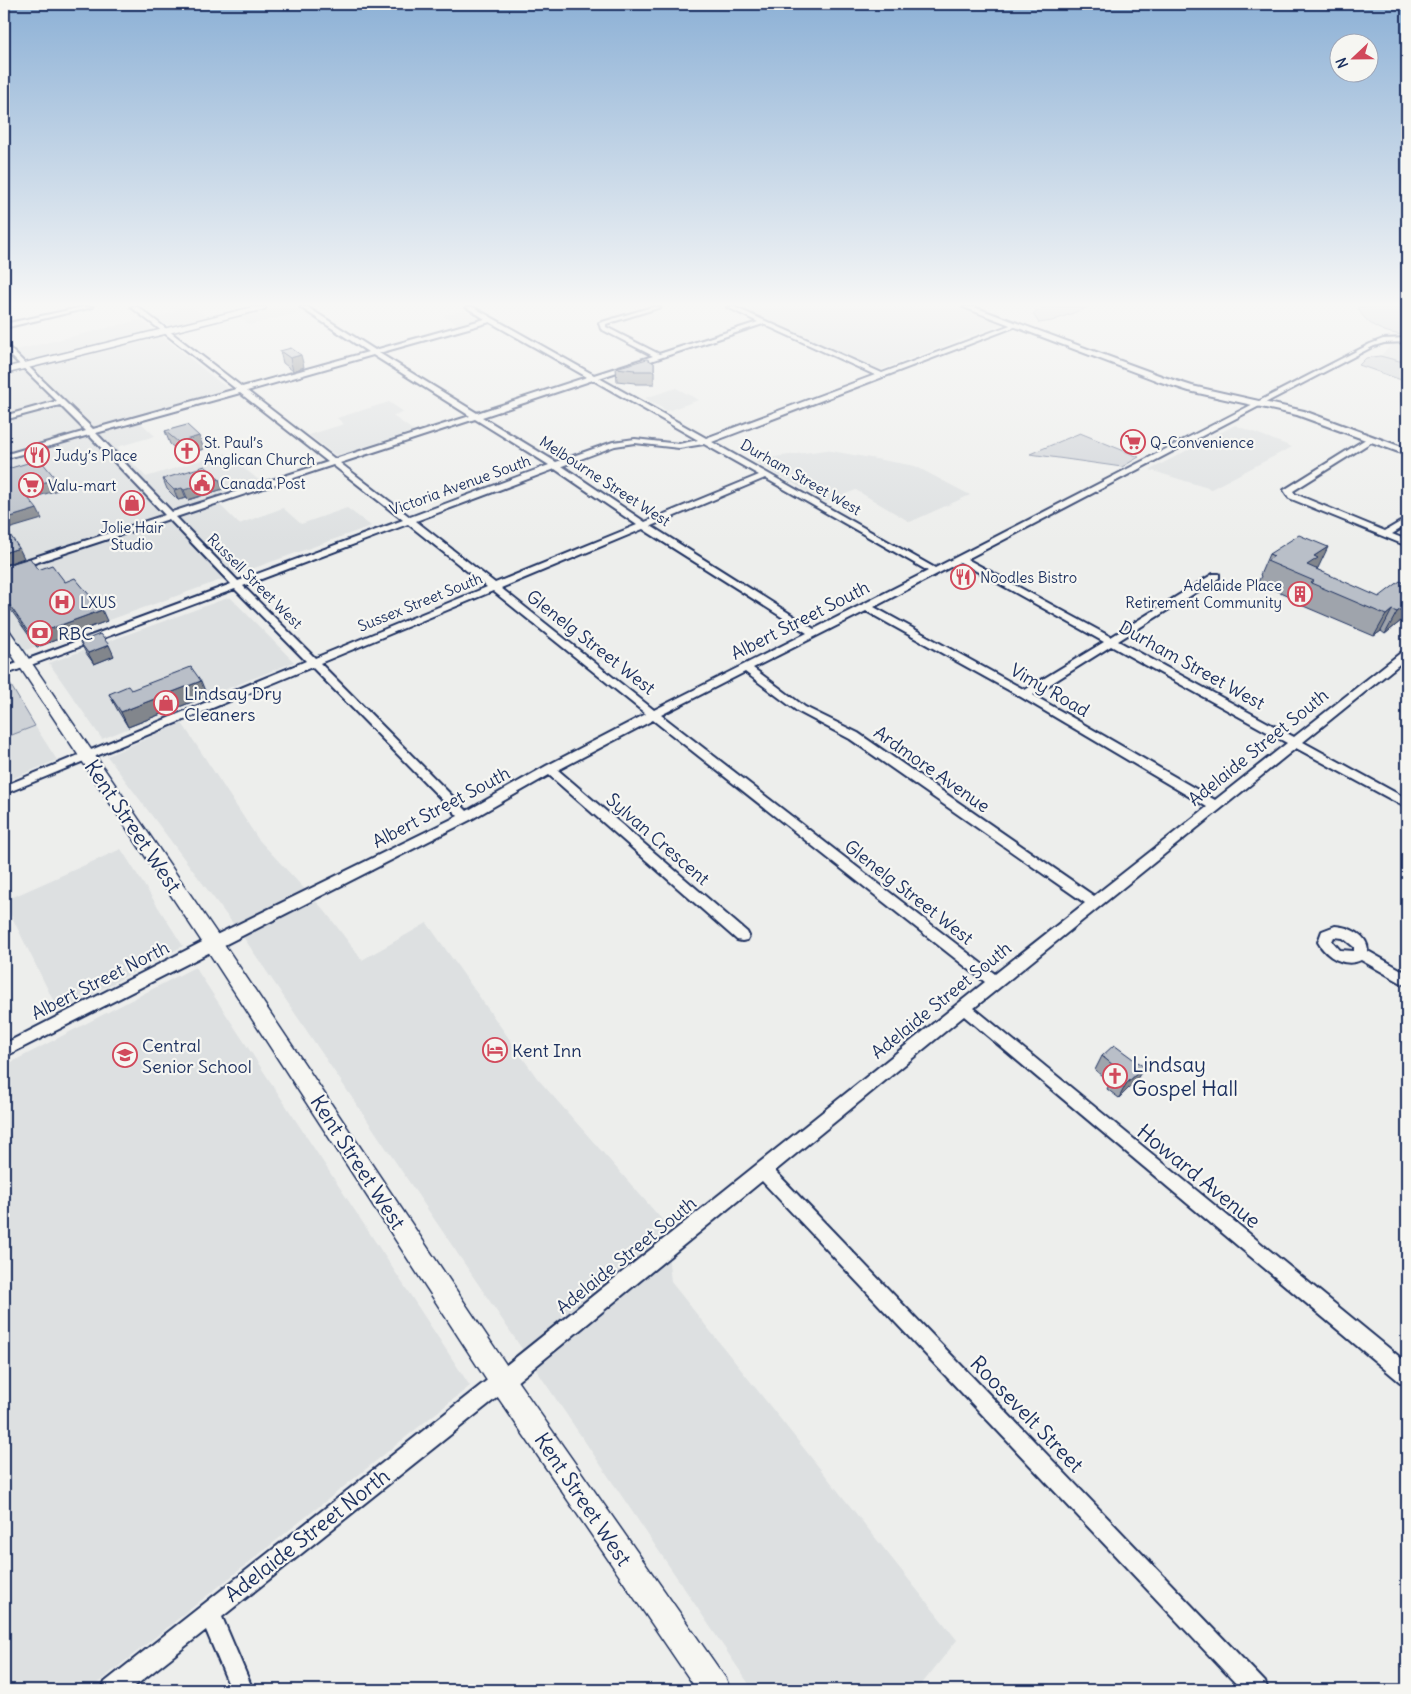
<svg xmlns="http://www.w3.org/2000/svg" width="1411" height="1694" font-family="Delius,sans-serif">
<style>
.built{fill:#dde0e1}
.green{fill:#ced2d7;stroke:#74809a}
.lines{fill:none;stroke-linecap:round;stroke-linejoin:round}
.minor-casing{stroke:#1b2f5e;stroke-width:4}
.tertiary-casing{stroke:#1b2f5e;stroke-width:4}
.secondary-casing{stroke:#1b2f5e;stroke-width:3}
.minor{fill:#f6f6f2;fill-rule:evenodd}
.tertiary{fill:#f6f6f2;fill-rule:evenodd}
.secondary{fill:#f6f6f2;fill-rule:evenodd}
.wall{fill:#9fa4ac;stroke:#1b2f5e}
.shaded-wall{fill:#82868c;stroke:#1b2f5e}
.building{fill:#b9bfc8;stroke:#1b2f5e}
.labels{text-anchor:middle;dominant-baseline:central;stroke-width:4.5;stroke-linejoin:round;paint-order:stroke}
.far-poi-label{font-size:15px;fill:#1b2f5e;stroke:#f6f6f2;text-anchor:start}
.far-street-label{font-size:15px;fill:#1b2f5e;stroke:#f6f6f2}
.street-label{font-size:18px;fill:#1b2f5e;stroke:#f6f6f2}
.poi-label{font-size:18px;fill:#1b2f5e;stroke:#f6f6f2;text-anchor:start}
.near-street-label{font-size:21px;fill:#1b2f5e;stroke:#f6f6f2}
.near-poi-label{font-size:21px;fill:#1b2f5e;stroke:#f6f6f2;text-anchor:start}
</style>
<rect width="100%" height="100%" fill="#edeeec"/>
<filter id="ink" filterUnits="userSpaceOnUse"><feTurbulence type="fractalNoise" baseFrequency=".02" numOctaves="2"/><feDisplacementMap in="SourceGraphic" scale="10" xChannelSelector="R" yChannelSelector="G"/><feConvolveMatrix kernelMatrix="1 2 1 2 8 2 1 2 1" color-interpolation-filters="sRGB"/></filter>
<g filter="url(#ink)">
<g class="built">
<path d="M 184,307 L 192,307 L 207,317 L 168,326 L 155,317 L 174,313 L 173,309 Z"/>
<path d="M 275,307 L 294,307 L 302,312 L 250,325 L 238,316 Z"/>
<path d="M 737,307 L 956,307 L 1002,324 L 880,370 Z"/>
<path d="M 464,310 L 480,319 L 458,325 L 443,316 Z"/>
<path d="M 140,320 L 161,335 L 228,389 L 135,417 L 155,436 L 117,447 L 146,477 L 225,453 L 260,481 L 212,497 L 239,524 L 283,508 L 301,524 L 347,508 L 371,526 L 4,658 L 4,353 Z"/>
<path d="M 1407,331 L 1407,363 L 1380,356 Z"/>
<path d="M 676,388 L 699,400 L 667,411 L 645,398 Z"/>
<path d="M 389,402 L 404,412 L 393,416 L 414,431 L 336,456 L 309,435 L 344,424 L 337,418 Z"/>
<path d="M 1235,425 L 1292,447 L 1211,489 L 1150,470 Z"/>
<path d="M 826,450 L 915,466 L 970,495 L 910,522 L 856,490 L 825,502 L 752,460 Z"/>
<path d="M 230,597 L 294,662 L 102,739 L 49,663 Z"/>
<path d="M 182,723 L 258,839 L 325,911 L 362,960 L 427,923 L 537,1078 L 665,1223 L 671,1282 L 957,1640 L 917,1690 L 753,1690 L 246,941 L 107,756 Z"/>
<path d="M 35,726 L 57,760 L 4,782 L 4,738 Z"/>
<path d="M 121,849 L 183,946 L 59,1012 L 4,901 Z"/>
<path d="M 195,967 L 470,1386 L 89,1690 L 4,1690 L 4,1066 Z"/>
</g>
<g class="green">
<path d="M 1045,307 L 1089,307 L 1052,321 L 1039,323 L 1033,314 Z"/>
<path d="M 1358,307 L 1407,307 L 1407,335 C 1388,335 1365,326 1358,307 Z"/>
<path d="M 1380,356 L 1407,363 L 1407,382 L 1359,365 L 1366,358 Z"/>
<path d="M 1080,433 L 1139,457 L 1122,467 L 1030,454 Z"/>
<path d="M 7,679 L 35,726 L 4,738 L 4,680 Z"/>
</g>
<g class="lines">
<defs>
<g id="minor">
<path d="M 83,307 L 93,307 L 4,328 L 4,324 Z"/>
<path d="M 131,307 L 138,307 L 242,387 L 368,352 L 300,307 L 307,307 L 375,350 L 485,319 L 466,307 L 473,307 L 594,375 L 653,356 L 601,329 L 599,323 L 652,307 L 661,307 L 606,324 L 606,327 L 659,354 L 758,322 L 727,307 L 734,307 L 882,373 L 1013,324 L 1017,324 L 1017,326 L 712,442 L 935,568 L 1370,344 L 1383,339 L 1407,338 L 1407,342 L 1384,343 L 1374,346 L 967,559 L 1111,637 L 1213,574 L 1219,574 L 1219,578 L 1118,641 L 1294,737 L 1403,651 L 1407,650 L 1407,658 L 1303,742 L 1407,799 L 1407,808 L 1296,748 L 974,1008 L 1407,1363 L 1407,1384 L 1400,1382 L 964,1016 L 775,1171 L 1265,1682 L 1268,1690 L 1242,1690 L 762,1181 L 509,1388 L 222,1617 L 253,1690 L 231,1690 L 206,1630 L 130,1690 L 102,1690 L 105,1682 L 495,1374 L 985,982 L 653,720 L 558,770 L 747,932 L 749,936 L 747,940 L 742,941 L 737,940 L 549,775 L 470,820 L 4,1057 L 4,1044 L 208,939 L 458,816 L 312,667 L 4,794 L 4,786 L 306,661 L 235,589 L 4,675 L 4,668 L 231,584 L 169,519 L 4,573 L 4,567 L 165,515 L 89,435 L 4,459 L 4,455 L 86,431 L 60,405 L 4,420 L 4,416 L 57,401 L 4,349 L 4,343 L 93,429 L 236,389 ZM 490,322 L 587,377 L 477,413 L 379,353 ZM 763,324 L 875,375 L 706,438 L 599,378 ZM 373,355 L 470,416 L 335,459 L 247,391 ZM 593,380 L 698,440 L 679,444 L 635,439 L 613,442 L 556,462 L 482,417 ZM 240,393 L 328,462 L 172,512 L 96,433 ZM 475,419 L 549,465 L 410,517 L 340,463 ZM 635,443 L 679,448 L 704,444 L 759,475 L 645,522 L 562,466 L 615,446 ZM 333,465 L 403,520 L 238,581 L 176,517 ZM 555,469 L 637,525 L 495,583 L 416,521 ZM 765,478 L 928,571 L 814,629 L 651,526 ZM 408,524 L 487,587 L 315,658 L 243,586 ZM 643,529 L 649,533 L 807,633 L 654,710 L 501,588 ZM 960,562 L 1104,642 L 1025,690 L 874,607 ZM 493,591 L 646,714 L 546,766 L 467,811 L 320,663 ZM 866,611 L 1021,697 L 1207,807 L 1094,896 L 858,733 L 805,707 L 753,668 ZM 1111,646 L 1287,743 L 1215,800 L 1033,695 ZM 745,672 L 797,711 L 850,739 L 1085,903 L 995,974 L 661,715 Z"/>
<path d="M 1369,437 L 1376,439 L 1293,491 L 1295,494 L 1385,531 L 1407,518 L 1407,525 L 1392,534 L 1407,540 L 1407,546 L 1289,498 L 1284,490 Z"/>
<path d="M 1335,926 C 1350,927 1368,935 1368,951 L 1407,973 L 1407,986 L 1361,960 C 1345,968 1326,957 1318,942 L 1322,931 ZM 1334,937 L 1343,938 L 1354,947 L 1354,951 L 1340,950 L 1332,941 Z"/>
</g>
<path id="tertiary" d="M 963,307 L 974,307 L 1164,377 L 1192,386 L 1304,411 L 1407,449 L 1407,455 L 1297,415 L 1189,391 L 1158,381 Z"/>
<g id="secondary">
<path d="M 253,307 L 266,307 L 265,309 L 4,374 L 4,368 Z"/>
<path d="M 4,629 L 9,630 L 220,938 L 511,1372 L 726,1679 L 730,1690 L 697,1690 L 493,1390 L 206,948 L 4,643 Z"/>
</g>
</defs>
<use href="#minor" class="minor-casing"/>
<use href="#tertiary" class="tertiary-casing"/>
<use href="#secondary" class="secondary-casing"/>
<use href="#minor" class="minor"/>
<use href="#tertiary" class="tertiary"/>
<use href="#secondary" class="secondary"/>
</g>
<g class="wall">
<path d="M 280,351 L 304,367 L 293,371 L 283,363 Z"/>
<path d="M 654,363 L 654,384 L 635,384 L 635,383 L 617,381 L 616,368 Z"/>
<path d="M 165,431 L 204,449 L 182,455 L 170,444 Z"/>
<path d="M 163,479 L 219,479 L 223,489 L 188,500 L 186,498 L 178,500 L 167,489 Z"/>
<path d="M 1269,554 L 1318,568 L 1316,569 L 1407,616 L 1385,634 L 1381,631 L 1374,636 L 1301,605 L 1302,602 L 1258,582 L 1261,576 L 1260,575 Z"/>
<path d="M 4,566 L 65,582 L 107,621 L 37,647 L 4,600 Z"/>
<path d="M 80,642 L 114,656 L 94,664 L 86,653 Z"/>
<path d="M 131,690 L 207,696 L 128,727 L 117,709 L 109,694 Z"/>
<path d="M 1102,1056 L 1136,1081 L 1119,1098 L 1107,1089 L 1110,1083 L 1095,1070 Z"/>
</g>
<g class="shaded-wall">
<path d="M 301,355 L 304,367 L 293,371 L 290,358 Z"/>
<path d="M 199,436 L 204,449 L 182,455 L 178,442 Z"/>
<path d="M 56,479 L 61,489 L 26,500 L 21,489 Z"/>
<path d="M 219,479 L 223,489 L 188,500 L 184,490 Z"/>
<path d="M 182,488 L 186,498 L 178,500 L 174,490 Z"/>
<path d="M 37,509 L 42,519 L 5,530 L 4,527 L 4,519 Z"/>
<path d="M 1328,547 L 1318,568 L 1311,573 L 1307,565 L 1314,556 Z"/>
<path d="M 19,548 L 24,558 L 4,565 L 4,553 Z"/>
<path d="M 1407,604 L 1407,616 L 1385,634 L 1397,612 Z"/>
<path d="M 102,610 L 107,621 L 37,647 L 31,636 Z"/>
<path d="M 1392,610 L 1381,631 L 1374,636 L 1386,615 Z"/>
<path d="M 109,645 L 114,656 L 94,664 L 88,653 Z"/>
<path d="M 201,681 L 207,696 L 128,727 L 121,712 Z"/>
<path d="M 1144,1067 L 1136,1081 L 1119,1098 L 1126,1084 Z"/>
</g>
<g class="building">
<path d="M 291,348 L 301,355 L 290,358 L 280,351 Z"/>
<path d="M 647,359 L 654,363 L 654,371 L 634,371 L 635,370 L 616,368 Z"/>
<path d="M 187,425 L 199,436 L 178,442 L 165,431 Z"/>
<path d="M 31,462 L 34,465 L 42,462 L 56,479 L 21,489 L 37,509 L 4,519 L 4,470 Z"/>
<path d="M 205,466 L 219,479 L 184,490 L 182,488 L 174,490 L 163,479 Z"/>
<path d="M 4,526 L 19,548 L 4,553 Z"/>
<path d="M 1299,535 L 1328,547 L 1314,556 L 1318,558 L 1307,565 L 1379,597 L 1400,581 L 1407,584 L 1407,604 L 1397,612 L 1392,610 L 1386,615 L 1311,583 L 1314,581 L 1267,561 L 1274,556 L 1269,554 Z"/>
<path d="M 30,558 L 38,570 L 52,565 L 65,582 L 75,578 L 102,610 L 31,636 L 4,597 L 4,566 Z"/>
<path d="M 100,634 L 109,645 L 88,653 L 80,642 Z"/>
<path d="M 191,667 L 201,681 L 121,712 L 109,694 L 128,686 L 131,690 Z"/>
<path d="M 1114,1045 L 1144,1067 L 1126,1084 L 1114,1075 L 1119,1070 L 1102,1056 Z"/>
</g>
</g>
<linearGradient id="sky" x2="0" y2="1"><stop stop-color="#8db1d6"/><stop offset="0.56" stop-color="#f7f7f6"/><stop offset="1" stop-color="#f7f7f6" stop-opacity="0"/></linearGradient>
<rect width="1411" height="544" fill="url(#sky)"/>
<defs>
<symbol id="supermarket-ring" viewBox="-11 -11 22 22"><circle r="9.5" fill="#f6f6f2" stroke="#d1495b" stroke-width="1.5"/><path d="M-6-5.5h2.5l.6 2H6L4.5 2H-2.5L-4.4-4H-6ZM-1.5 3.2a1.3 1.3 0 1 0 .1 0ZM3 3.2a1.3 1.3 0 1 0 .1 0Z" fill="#d1495b"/></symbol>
<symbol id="church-ring" viewBox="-11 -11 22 22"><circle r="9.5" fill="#f6f6f2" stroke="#d1495b" stroke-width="1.5"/><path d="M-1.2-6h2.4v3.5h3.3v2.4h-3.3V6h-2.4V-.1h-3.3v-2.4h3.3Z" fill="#d1495b"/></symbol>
<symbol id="restaurant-ring" viewBox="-11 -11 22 22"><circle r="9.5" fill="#f6f6f2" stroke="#d1495b" stroke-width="1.5"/><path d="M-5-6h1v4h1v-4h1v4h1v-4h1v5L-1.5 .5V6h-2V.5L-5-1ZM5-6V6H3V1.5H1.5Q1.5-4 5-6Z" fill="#d1495b"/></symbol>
<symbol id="civic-ring" viewBox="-11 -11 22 22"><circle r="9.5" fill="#f6f6f2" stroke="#d1495b" stroke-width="1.5"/><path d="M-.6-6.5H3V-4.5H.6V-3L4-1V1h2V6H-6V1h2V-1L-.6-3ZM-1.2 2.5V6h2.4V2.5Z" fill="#d1495b"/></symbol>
<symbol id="shop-ring" viewBox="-11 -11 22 22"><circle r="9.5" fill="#f6f6f2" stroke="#d1495b" stroke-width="1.5"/><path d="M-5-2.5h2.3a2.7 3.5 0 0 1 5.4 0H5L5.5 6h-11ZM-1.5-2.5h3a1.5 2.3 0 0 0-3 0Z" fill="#d1495b"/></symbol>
<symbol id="building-ring" viewBox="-11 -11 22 22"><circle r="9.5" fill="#f6f6f2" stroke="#d1495b" stroke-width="1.5"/><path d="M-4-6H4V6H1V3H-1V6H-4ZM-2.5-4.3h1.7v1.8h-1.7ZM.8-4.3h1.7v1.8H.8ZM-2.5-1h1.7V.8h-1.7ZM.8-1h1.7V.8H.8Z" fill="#d1495b"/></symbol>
<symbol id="hospital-ring" viewBox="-11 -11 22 22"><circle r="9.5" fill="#f6f6f2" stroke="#d1495b" stroke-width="1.5"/><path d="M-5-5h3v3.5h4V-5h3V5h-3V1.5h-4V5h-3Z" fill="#d1495b"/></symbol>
<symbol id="bank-ring" viewBox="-11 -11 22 22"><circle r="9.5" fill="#f6f6f2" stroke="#d1495b" stroke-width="1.5"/><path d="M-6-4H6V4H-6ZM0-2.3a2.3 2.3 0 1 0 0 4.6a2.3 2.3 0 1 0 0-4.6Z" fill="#d1495b"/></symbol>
<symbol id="hotel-ring" viewBox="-11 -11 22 22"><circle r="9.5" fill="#f6f6f2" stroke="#d1495b" stroke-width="1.5"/><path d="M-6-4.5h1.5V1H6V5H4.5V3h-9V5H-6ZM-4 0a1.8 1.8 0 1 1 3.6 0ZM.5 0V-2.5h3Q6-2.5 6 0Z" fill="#d1495b"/></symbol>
<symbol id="school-ring" viewBox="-11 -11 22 22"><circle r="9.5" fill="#f6f6f2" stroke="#d1495b" stroke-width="1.5"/><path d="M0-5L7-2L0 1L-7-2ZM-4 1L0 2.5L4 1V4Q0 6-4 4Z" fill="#d1495b"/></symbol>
</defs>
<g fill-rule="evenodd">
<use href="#supermarket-ring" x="1119" y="428" width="28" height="28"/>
<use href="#church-ring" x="173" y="437" width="28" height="28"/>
<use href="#restaurant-ring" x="23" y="441" width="28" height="28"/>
<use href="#civic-ring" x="188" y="469" width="28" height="28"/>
<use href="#supermarket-ring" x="17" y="471" width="28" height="28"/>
<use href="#shop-ring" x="118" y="489" width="28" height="28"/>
<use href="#restaurant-ring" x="949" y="563" width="28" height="28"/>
<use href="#building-ring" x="1286" y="580" width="28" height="28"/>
<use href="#hospital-ring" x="48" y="588" width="28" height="28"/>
<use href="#bank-ring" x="26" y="619" width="28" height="28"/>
<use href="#shop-ring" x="152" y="689" width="28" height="28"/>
<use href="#hotel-ring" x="481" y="1036" width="28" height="28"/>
<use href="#school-ring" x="111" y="1041" width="28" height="28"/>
<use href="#church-ring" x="1101" y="1062" width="28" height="28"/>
</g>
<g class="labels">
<g class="far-poi-label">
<text x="204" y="442">St. Paul’s<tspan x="204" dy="17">Anglican Church</tspan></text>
<text x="1150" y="442">Q-Convenience</text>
<text x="54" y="455">Judy’s Place</text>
<text x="220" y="483">Canada Post</text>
<text x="48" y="485">Valu-mart</text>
<text x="132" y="527" text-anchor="middle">Jolie Hair<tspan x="132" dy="17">Studio</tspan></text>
<text x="980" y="577">Noodles Bistro</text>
<text x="1282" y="585" text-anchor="end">Adelaide Place<tspan x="1282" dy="17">Retirement Community</tspan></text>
<text x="80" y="602">LXUS</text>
</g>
<g class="far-street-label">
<text transform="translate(801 477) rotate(30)">Durham Street West</text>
<text transform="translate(605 481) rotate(33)">Melbourne Street West</text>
<text transform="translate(460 485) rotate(-20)">Victoria Avenue South</text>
<text transform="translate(255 581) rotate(45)">Russell Street West</text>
<text transform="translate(420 602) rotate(-22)">Sussex Street South</text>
</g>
<g class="street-label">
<text transform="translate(800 620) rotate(-27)">Albert Street South</text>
<text transform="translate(591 642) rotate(38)">Glenelg Street West</text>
<text transform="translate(1192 665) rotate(29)">Durham Street West</text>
<text transform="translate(1050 690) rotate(30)">Vimy Road</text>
<text transform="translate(1258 747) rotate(-39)">Adelaide Street South</text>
<text transform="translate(932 769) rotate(35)">Ardmore Avenue</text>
<text transform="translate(441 807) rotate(-28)">Albert Street South</text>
<text transform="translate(658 839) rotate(41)">Sylvan Crescent</text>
<text transform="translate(909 892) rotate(38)">Glenelg Street West</text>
<text transform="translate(100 980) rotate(-27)">Albert Street North</text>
<text transform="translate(941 1000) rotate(-39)">Adelaide Street South</text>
<text transform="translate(626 1255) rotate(-39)">Adelaide Street South</text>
</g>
<g class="poi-label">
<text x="58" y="633">RBC</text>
<text x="184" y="693">Lindsay Dry<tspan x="184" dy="21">Cleaners</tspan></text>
<text x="142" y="1045">Central<tspan x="142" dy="21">Senior School</tspan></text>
<text x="512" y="1050">Kent Inn</text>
</g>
<g class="near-street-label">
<text transform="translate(133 826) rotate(56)">Kent Street West</text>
<text transform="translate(358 1162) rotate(57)">Kent Street West</text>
<text transform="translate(1199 1176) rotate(39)">Howard Avenue</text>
<text transform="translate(1027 1414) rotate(46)">Roosevelt Street</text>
<text transform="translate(583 1499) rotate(56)">Kent Street West</text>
<text transform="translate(307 1535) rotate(-38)">Adelaide Street North</text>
</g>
<g class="near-poi-label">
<text x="1132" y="1064">Lindsay<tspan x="1132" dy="24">Gospel Hall</tspan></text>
</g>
</g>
<rect width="1411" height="1694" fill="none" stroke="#f6f6f2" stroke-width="20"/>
<rect x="10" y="10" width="1391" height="1674" fill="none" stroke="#1b2f5e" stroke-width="2" filter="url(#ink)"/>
<g transform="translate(1354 58) rotate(248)"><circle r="24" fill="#f6f6f2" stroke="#9ea6b7"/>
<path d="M0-4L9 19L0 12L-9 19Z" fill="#d1495b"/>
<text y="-8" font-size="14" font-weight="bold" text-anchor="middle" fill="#1b2f5e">N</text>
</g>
</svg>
